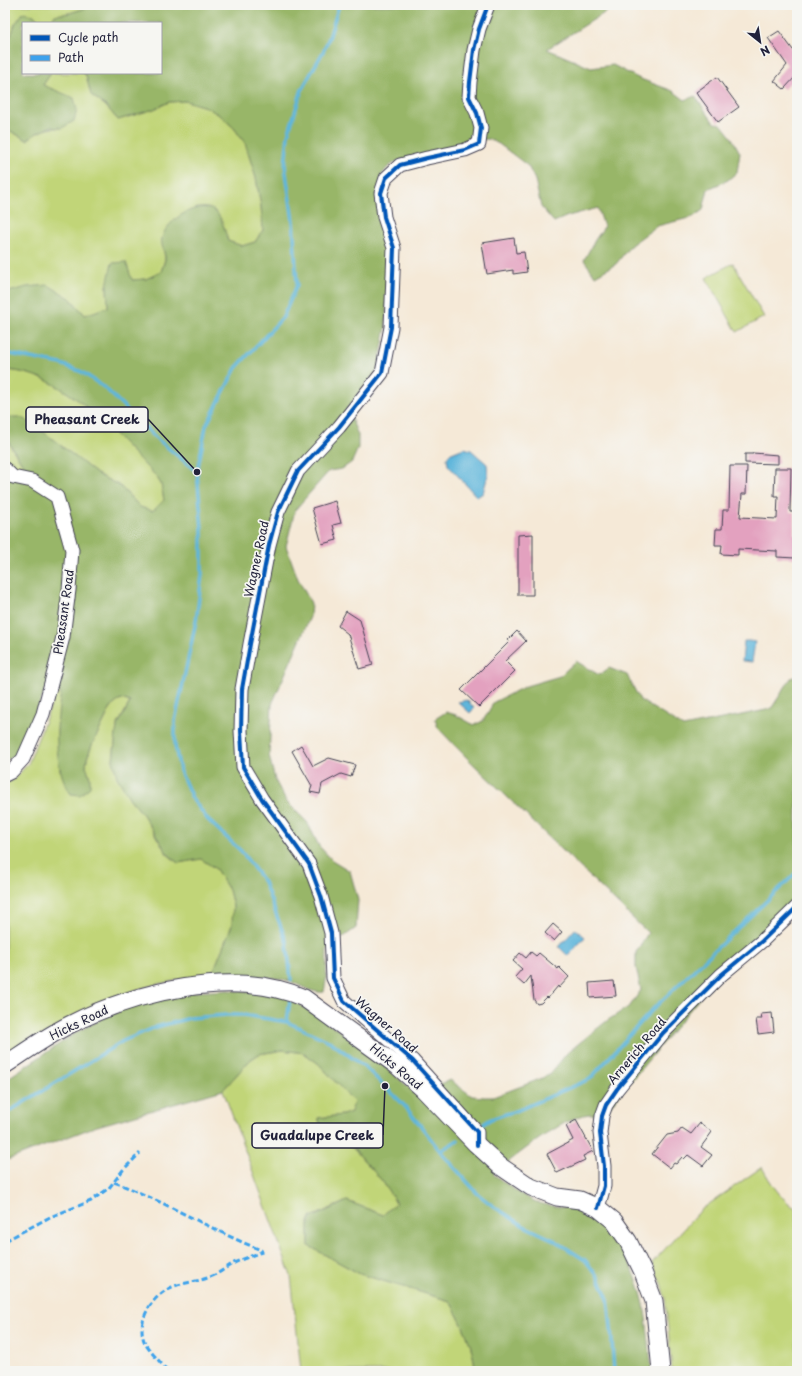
<svg xmlns="http://www.w3.org/2000/svg" width="802" height="1376" viewBox="0 0 802 1376" font-family="'Playpen Sans',sans-serif">
<style>
.green{fill:#c1d578;stroke:#727c5a}
.forest{fill:#98b668;stroke:#5d6c52}
.water{fill:#5eb6db;stroke:#406c8b}
.lines{fill:none;stroke-linecap:round;stroke-linejoin:round}
.stream{stroke:#5eb6db;stroke-width:3.5}
.building{fill:#e3a1bf}
.minor-casing{stroke:#424052;stroke-width:15}
.tertiary-casing{stroke:#424052;stroke-width:19}
.minor{stroke:#fff;stroke-width:13}
.tertiary{stroke:#fff;stroke-width:17}
.quiet{stroke:#3ea2ec;stroke-width:3;stroke-dasharray:6 3;stroke-linecap:butt}
.cycleway-casing{stroke:#f6f6f2;stroke-width:6}
.cycleway{stroke:#0057b8;stroke-width:4}
.labels{text-anchor:middle;stroke-width:3.5;stroke-linejoin:round;paint-order:stroke}
.street-label{font-size:12px;fill:#22223b;stroke:#f6f6f2}
.leader{fill:none;stroke:#22223b;stroke-width:1.5}
.callout-dot{fill:#22223b;stroke:#f6f6f2;stroke-width:1.5}
.callout{fill:#f6f6f2;stroke:#22223b;stroke-width:1.5}
.callout-label{font-size:13px;text-anchor:middle;font-weight:bold;fill:#22223b}
</style>
<rect width="100%" height="100%" fill="#f6f6f2"/>
<filter id="ink" filterUnits="userSpaceOnUse"><feTurbulence type="fractalNoise" baseFrequency=".025" numOctaves="2"/><feDisplacementMap in="SourceGraphic" scale="8" xChannelSelector="R" yChannelSelector="G"/><feConvolveMatrix kernelMatrix="1 2 1 2 8 2 1 2 1" color-interpolation-filters="sRGB"/></filter>
<filter id="wash" filterUnits="userSpaceOnUse"><feTurbulence type="fractalNoise" baseFrequency=".012" numOctaves="4" result="noise"/><feDisplacementMap in="SourceGraphic" scale="16" xChannelSelector="R" yChannelSelector="G"/><feGaussianBlur stdDeviation="0.9" result="paint"/><feColorMatrix in="noise" values="0 0 0 0 0 0 0 0 0 0 0 0 0 0 0 0 0 1.4 0 .05"/><feComposite in="paint" operator="in"/></filter>
<g filter="url(#wash)">
<rect width="100%" height="100%" fill="#f5e9d7"/>
<path class="green" d="M5 5H95L70 13 55 15 50 23H40L34 15 15 24 11 36 5 41Z
M51 73H83L86 75 91 95 106 106 118 120 154 109 169 102 186 101 206 107 221 116 234 128 245 143 256 178 261 206 263 230 255 242 242 246 228 241 221 219 162 238 165 259 161 272 146 279 132 280 107 286 108 308 85 315 70 298 5 293V128L27 140C38 131 47 127 62 128L43 85Z
M733 263 764 317 737 332 706 278Z
M5 370C69 373 113 435 156 476L161 484 164 500 153 512 140 507 120 486 97 474 51 438 5 422Z
M5 432 7 441 23 465 5 478Z
M57 690 61 692 57 732 60 771 90 777 86 766 87 758 92 745 111 707 121 699 130 702 117 726 113 760 130 799 142 813 167 854 178 863 201 859 216 869 229 890 233 906 232 925 211 977 185 979 157 984 132 991 107 1000 5 1057V784L13 780 28 764Z
M283 1050 304 1053 319 1064 354 1102 351 1112 343 1115 318 1118 325 1134 353 1148 383 1182 396 1203 383 1215 347 1201 309 1218V1246L360 1274 450 1301C462 1324 474 1345 475 1371H301L291 1276 223 1090 250 1060 259 1054Z
M762 1167C769 1181 783 1202 797 1209V1371H672L665 1298 661 1283 652 1263 702 1209Z"/>
<path class="forest" d="M95 5H617L547 49 591 68 613 65 638 78 673 91 685 100 695 96 714 123 721 124 732 138 740 153 737 172 728 180 708 189 703 210 693 217 657 226 631 245 616 264 595 276 584 260 595 240 604 227 598 208 568 216 554 222 541 207 535 180 528 166 499 144 489 139 476 140 465 145 397 161 387 168 381 176 378 219 387 247 386 327 378 370 347 409 358 435V448L352 462 342 469 329 471 295 510 286 546 298 579 311 603 310 617 272 704 269 755 275 780 286 801 307 822 319 846 332 860 350 871 358 900 356 928 327 949 326 981 324 992C311 994 298 983 286 980 263 975 234 976 211 977L232 925 233 906 229 890 216 869 201 859 178 863 167 853 142 813 130 799 117 777 113 760 117 726 124 714 130 702 121 699 111 707 92 745 87 758 86 766 90 777V787L80 795 71 794C52 767 56 724 61 692L47 686 26 736 16 755 5 761V478L23 465C13 447 2 440 6 417H20L36 426 97 474 120 486 140 507 153 511 164 500 161 484 156 476C113 435 69 373 5 370V293L27 287 48 285 70 298 85 315 108 307 107 286 112 263 126 262 132 280 146 279 161 272C162 268 164 264 165 260 166 253 160 245 162 238 166 220 200 198 216 212 223 219 225 232 228 241L242 246 255 242 263 230 261 206 256 178 245 143 234 128 221 116 206 107 186 101 169 102 154 109 118 120 106 106 91 95 86 75 83 73H161V23H50L55 15 70 13Z
M23 13 34 15 40 23H23V73H51L43 85 74 98 77 110 74 121 62 128 50 127 37 133 27 140 5 128V41L11 36 15 24Z
M576 661 599 675 609 668 627 675 640 700 683 727 771 709 791 678 797 676V907L703 994 602 1116C598 1115 593 1114 589 1114 563 1117 515 1157 493 1174 506 1184 523 1197 539 1203 555 1208 577 1207 592 1215 617 1228 639 1278 644 1305 648 1326 649 1349 652 1371H475C474 1345 462 1324 450 1301L360 1274 309 1246V1219L347 1201 383 1215 396 1203 383 1182 353 1148 325 1134 318 1118 343 1115 351 1112 354 1102 319 1064 304 1053 283 1050 259 1054 250 1060 223 1090 94 1127 5 1161V1080L74 1034 114 1012 162 994 228 990 287 996 362 1046 416 1094 450 1080 472 1096 484 1097H493L540 1079 550 1074 567 1053 589 1035 608 1020 630 1006 641 990 636 967V952L648 933 467 758 438 728 435 719 446 712 456 715 474 725 483 721 494 702 526 686 560 676Z"/>
<path class="water" d="M464 448 471 450 487 464 488 475 483 493 477 497 448 465 447 458 449 454Z
M744 641H749L755 642 752 662 742 661Z
M467 700 474 708 470 713 458 702Z
M575 929 585 937 568 956 559 947Z"/>
<g class="lines">
<path class="stream" d="M5 353 61 364 82 372 105 388 156 438 197 472
M291 980 287 943 264 882 241 851 208 820 192 798 180 771 175 746V721L196 621 202 575V529L197 472 206 426 236 368 283 317 297 285 293 221 285 166 288 135 302 89 324 50 330 35 339 5
M287 1022 290 999
M5 1114 123 1041 156 1027 190 1018 226 1015H244L287 1022 331 1042 367 1069 402 1103 417 1121 440 1151 478 1194 493 1206 524 1226 554 1240 585 1260 599 1278 608 1299 611 1327 614 1371
M477 1128 491 1119 521 1109 590 1079 654 1008 797 872
M440 1151 458 1140"/>
</g>
<g id="blocks">
<path class="building" d="M779 31 793 50 797 53V75L784 89 774 81 787 65 768 38Z
M717 77 739 107 718 122 696 92Z
M514 238 516 253 524 252 527 272 513 274V270L487 274 482 243Z
M753 453 778 455V464L745 463V454H753Z
M730 466H747L746 494H742L740 517 777 519 778 496H774L775 468H791L790 512H794V534H796L795 558 777 557V551L738 549V555L721 554 722 545H715L716 529H722L723 510H729Z
M335 501 341 523 333 525 337 540 322 544 312 508Z
M533 534V595H518V535Z
M346 611 360 620 373 665 359 669 348 634 338 626Z
M517 631 526 641 505 661 515 671 479 707 461 690 509 642 508 640Z
M301 745 313 766 329 758 355 765 351 777 341 774 322 784 320 794 310 792 312 786 292 751Z
M553 924 562 932 554 941 545 933Z
M531 952 536 956 539 953 558 969 559 967 569 977 559 988 558 986 548 998 547 997 541 1003 537 1004 534 1000 531 976 524 985 515 977 522 969 513 961 520 953 526 958Z
M614 981 616 996 590 998 589 983Z
M772 1013 774 1032 758 1034 756 1019H762L761 1014Z
M576 1120 593 1151 583 1156 585 1160 557 1173 547 1154 573 1140 566 1126Z
M700 1123 712 1132 701 1147 712 1155 703 1166 688 1155 684 1159 682 1157 676 1164 674 1163 670 1168 652 1154 667 1135 678 1133 682 1128 691 1134Z"/>
</g>
</g>
<g filter="url(#ink)">
<use href="#blocks" fill-opacity="0" stroke="#424052" stroke-width="1"/>
<g class="lines">
<defs>
<path id="minor" d="M5 469 13 477 32 481 57 497 72 550 69 590 63 637 43 714 23 759 11 772 5 775
M477 1145V1132L413 1061 344 1001 333 978 331 933 321 896 309 864 262 799 243 767 241 731 242 689 250 644 269 545 278 512 298 471 339 427 382 373 391 327 394 248 384 217 381 193 386 178 400 165 427 158 465 150 479 144 481 128 477 113 469 97 470 82 474 50 479 29 488 5
M598 1208 604 1186V1166L600 1133 602 1116 606 1105 617 1089 663 1033 721 975 762 941 797 907"/>
<path id="tertiary" d="M5 1065C26 1051 47 1036 69 1025 134 992 234 967 304 998L396 1065 423 1089 476 1144 500 1166 531 1187 557 1197 580 1200 598 1208 614 1221 628 1241 643 1272 654 1301 661 1371"/>
</defs>
<use href="#minor" class="minor-casing"/>
<use href="#tertiary" class="tertiary-casing"/>
<use href="#minor" class="minor"/>
<use href="#tertiary" class="tertiary"/>
<path class="quiet" d="M114 1182C164 1201 211 1230 261 1250L262 1252C253 1255 243 1259 234 1263 226 1267 219 1274 210 1277 198 1282 184 1282 172 1287 151 1296 134 1324 146 1345 151 1353 161 1362 167 1371
M5 1241 50 1217 91 1201 109 1188 123 1170 140 1153"/>
<defs>
<path id="cycleway" d="M477 1145V1132L413 1061 344 1001 333 978 331 933 321 896 309 864 262 799 243 767 241 731 242 689 250 644 269 545 278 512 298 471 339 427 382 373 391 327 394 248 384 217 381 193 386 178 400 165 427 158 465 150 479 144 481 128 477 113 469 97 470 82 474 50 479 29 488 5
M598 1208 604 1186V1166L600 1133 602 1116 606 1105 617 1089 663 1033 721 975 762 941 797 907"/>
</defs>
<use href="#cycleway" class="cycleway-casing"/>
<use href="#cycleway" class="cycleway"/>
</g>
</g>
<g class="labels">
<g class="street-label">
<text transform="translate(257 559) rotate(-78)" y="4">Wagner Road</text>
<text transform="translate(64 612) rotate(-82)" y="4">Pheasant Road</text>
<text transform="translate(79 1023) rotate(-26)" y="4">Hicks Road</text>
<text transform="translate(386 1025) rotate(41)" y="4">Wagner Road</text>
<text transform="translate(637 1051) rotate(-50)" y="4">Arnerich Road</text>
<text transform="translate(396 1067) rotate(40)" y="4">Hicks Road</text>
</g>
</g>
<path class="leader" d="M197 472L148 419M385 1086L383 1135"/>
<g class="callout-dot">
<circle cx="197" cy="472" r="4"/>
<circle cx="385" cy="1086" r="4"/>
</g>
<g class="callout">
<rect x="26" y="407" width="122" height="25" rx="4"/>
<rect x="252" y="1123" width="131" height="25" rx="4"/>
</g>
<g class="callout-label">
<text x="87" y="424">Pheasant Creek</text>
<text x="317" y="1140">Guadalupe Creek</text>
</g>
<rect width="802" height="1376" fill="none" stroke="#f6f6f2" stroke-width="20"/>
<rect x="22" y="22" width="140" height="52" fill="#f6f6f2" stroke="#a1a1a9"/>
<rect x="30" y="35" width="20" height="6" fill="#0057b8" stroke="#a1a1a9"/>
<text x="58" y="42" font-size="12" fill="#22223b">Cycle path</text>
<rect x="30" y="55" width="20" height="6" fill="#3ea2ec" stroke="#a1a1a9"/>
<text x="58" y="62" font-size="12" fill="#22223b">Path</text>
<g transform="translate(760 42) rotate(150)" stroke="#f6f6f2" stroke-width="3" paint-order="stroke">
<path d="M0-3L7 15L0 10L-7 15Z" fill="#22223b"/>
<text y="-6" font-size="11" font-weight="bold" text-anchor="middle" fill="#22223b">N</text>
</g>
</svg>
